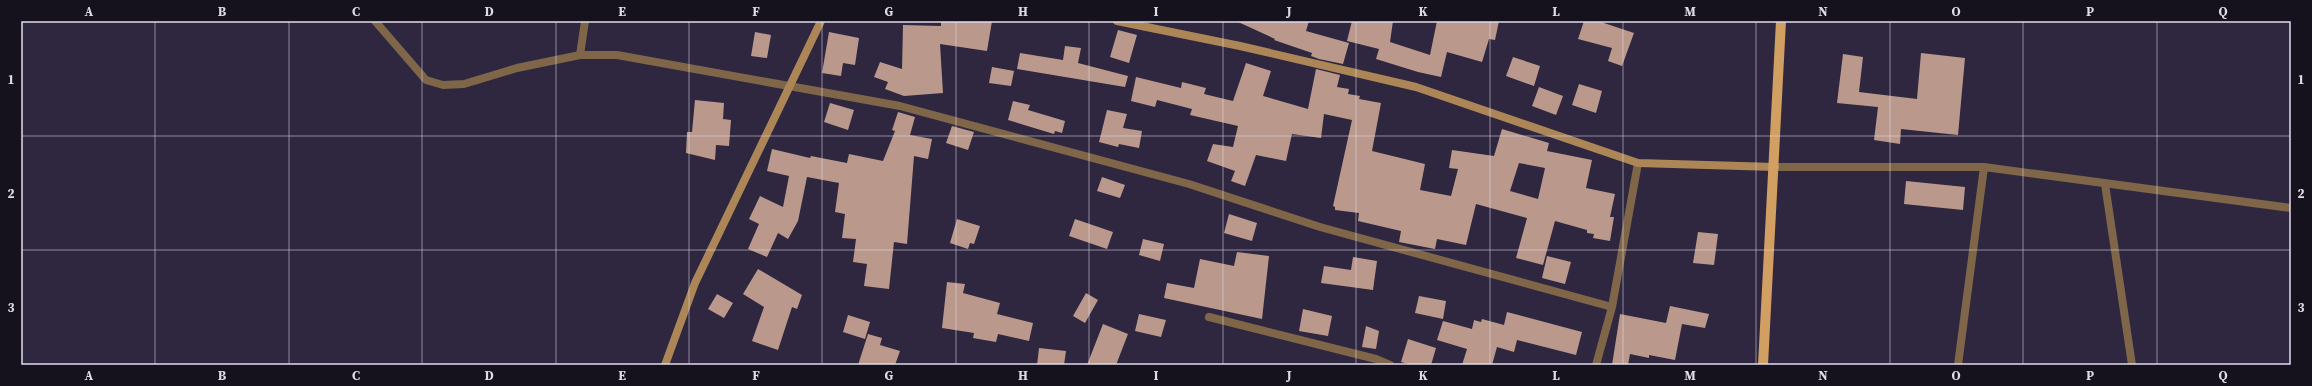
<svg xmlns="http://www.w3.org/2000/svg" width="2312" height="386" viewBox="0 0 2312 386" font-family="'Source Serif 4',serif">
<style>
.building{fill:#ba998c;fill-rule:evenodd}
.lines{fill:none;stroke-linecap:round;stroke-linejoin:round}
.street{stroke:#7f6649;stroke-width:8}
.secondary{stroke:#ad8657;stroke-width:8}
.primary{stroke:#d19f61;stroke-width:10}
.grid{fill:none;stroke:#dfdbeb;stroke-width:1;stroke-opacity:0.55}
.neatline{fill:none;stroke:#dfdbeb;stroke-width:1.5}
.grid-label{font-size:13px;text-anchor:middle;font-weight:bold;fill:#dfdbeb}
</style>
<rect width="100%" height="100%" fill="#2f273f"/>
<path class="building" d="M941 21H992L987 51 940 44 943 93 904 96 885 89 888 82 874 77 880 62 902 69 903 25 941 26Z
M1236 21H1309L1306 31 1349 43 1343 64 1319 59 1311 56 1312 53 1274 40 1275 39Z
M1352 21H1393L1390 42 1430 55 1437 21H1499L1495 40 1489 39 1482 62 1447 52 1441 77 1418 72 1376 59 1379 49 1347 41Z
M1584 21H1598L1634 33 1622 66 1608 61 1612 48 1578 39Z
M1118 30 1137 35 1129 63 1110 57Z
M755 32 771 35 767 58 751 56Z
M829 32 859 38 855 65 843 63 841 76 822 73Z
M1065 46 1081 48 1078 63 1128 76 1125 87 1017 69 1020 53 1063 60Z
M1921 53 1965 58 1958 135 1901 129 1900 144 1874 140 1878 107 1837 103 1843 54 1863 57 1859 92 1917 99Z
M1513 57 1540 66 1534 86 1506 76Z
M1246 63 1271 71 1263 96 1308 109 1316 69 1340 75 1337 87 1349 89 1348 94 1360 96 1359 99 1381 103 1372 151 1425 164 1420 190 1451 196 1458 169 1449 168 1452 150 1494 156 1502 129 1549 143 1547 151 1592 160 1586 188 1615 194 1610 217H1614L1610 241 1593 238 1594 234 1587 233V230L1555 221 1543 265 1516 258 1527 218 1476 204 1466 245 1437 239 1435 249 1399 242 1401 231 1358 221 1359 213 1335 210V207L1333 206 1352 120 1324 114 1321 138 1292 134 1286 161 1256 155 1245 186 1231 181 1235 171 1207 161 1213 144 1233 147 1238 126 1190 115 1192 109 1157 100 1155 107 1131 101 1136 77 1181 88 1182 82 1206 88 1204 94 1233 101ZM1519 163 1545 168 1538 199 1510 191Z
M992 67 1014 71 1011 86 989 83Z
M1579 84 1602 91 1596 113 1572 105Z
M1539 87 1563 96 1556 115 1532 106Z
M695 100 724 103 723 119 731 120 729 146 716 145 715 160 686 153 687 132H692Z
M1013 101 1030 105 1028 110 1065 121 1062 133 1055 131 1054 134 1008 120Z
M830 103 854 110 848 130 824 122Z
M1107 110 1127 114 1123 128 1142 131 1139 148 1119 144 1118 147 1099 142Z
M898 112 915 117 910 135 932 139 928 159 914 156 907 244 894 242 889 289 864 286 867 264 853 262 856 239 842 238 845 214 835 212 839 183 807 177 798 221 788 239 778 233 767 257 748 249 759 224 749 219 760 196 783 207 789 176 767 171 772 149 810 158 811 156 847 163 849 154 883 161 895 131 892 130Z
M952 126 974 132 968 150 946 143Z
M1102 177 1125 185 1120 198 1097 191Z
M1906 181 1965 187 1963 210 1904 204Z
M1229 214 1257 223 1252 241 1224 233Z
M957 219 980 226 974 244 970 243 968 249 950 243Z
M1075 219 1113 232 1107 249 1069 236Z
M1698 232 1718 234 1714 265 1693 263Z
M1143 239 1164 244 1160 261 1139 255Z
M1237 252 1269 256 1262 319 1164 298 1167 283 1194 288 1200 259 1234 266Z
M1547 256 1571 262 1565 284 1542 278Z
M1353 257 1377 261 1373 290 1321 283 1324 266 1351 270Z
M758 269 802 295 797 309 792 307 778 350 752 341 764 307 743 294Z
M947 282 965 284 963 293 1000 303 997 314 1033 323 1029 341 998 334 996 342 973 338 974 333 942 328Z
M1086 293 1098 300 1085 323 1073 316Z
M717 294 733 303 724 318 708 309Z
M1419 296 1446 301 1443 319 1415 313Z
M1670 306 1709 314 1705 328 1682 324 1675 360 1649 355V358L1630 354 1628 365H1612L1620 314 1666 323Z
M1303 309 1332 316 1328 336 1299 331Z
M1507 312 1582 332 1576 355 1517 340 1514 352 1497 347 1492 365H1462L1467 349 1437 340 1443 321 1472 329 1474 320 1481 322 1482 319 1504 325Z
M1139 314 1166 320 1161 337 1135 331Z
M848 315 870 322 865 339 843 332Z
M1103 324 1128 334 1116 365H1087Z
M1366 326 1379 331 1376 349 1362 347Z
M868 334 882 338 880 345 900 351 895 365H858Z
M1408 339 1436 348 1431 365H1412L1401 362Z
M1039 348 1066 351 1064 365H1037Z"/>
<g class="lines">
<path class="street" d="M375 21 426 80 443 85 464 84 517 68 580 55H617L900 106 1189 184 1320 227 1612 307
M580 55 585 21
M1775 167H1984L2291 208
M2105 184 2132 365
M1209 317 1376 359 1390 365
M1596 365 1612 307 1638 163
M1958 365 1984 167"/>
<path class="secondary" d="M1117 21 1240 46 1416 87 1638 163 1775 167
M665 365 695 283 821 21"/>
<path class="primary" d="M1763 365 1781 21"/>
</g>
<path class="grid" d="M155 21V365M289 21V365M422 21V365M556 21V365M689 21V365M822 21V365M956 21V365M1089 21V365M1223 21V365M1356 21V365M1490 21V365M1623 21V365M1756 21V365M1890 21V365M2023 21V365M2157 21V365M21 136H2291M21 250H2291"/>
<rect width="2312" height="386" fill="none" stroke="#16121d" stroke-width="44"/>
<rect x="22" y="22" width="2268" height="342" class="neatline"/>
<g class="grid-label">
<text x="89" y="16">A</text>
<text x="222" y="16">B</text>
<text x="356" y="16">C</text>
<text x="489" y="16">D</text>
<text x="622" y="16">E</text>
<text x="756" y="16">F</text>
<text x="889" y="16">G</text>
<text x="1023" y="16">H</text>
<text x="1156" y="16">I</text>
<text x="1289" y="16">J</text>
<text x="1423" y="16">K</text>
<text x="1556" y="16">L</text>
<text x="1690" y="16">M</text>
<text x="1823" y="16">N</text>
<text x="1956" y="16">O</text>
<text x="2090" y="16">P</text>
<text x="2223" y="16">Q</text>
<text x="11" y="84">1</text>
<text x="2301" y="84">1</text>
<text x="11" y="198">2</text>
<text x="2301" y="198">2</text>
<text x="11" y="312">3</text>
<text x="2301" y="312">3</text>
<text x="89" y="380">A</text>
<text x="222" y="380">B</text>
<text x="356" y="380">C</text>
<text x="489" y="380">D</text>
<text x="622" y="380">E</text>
<text x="756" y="380">F</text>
<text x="889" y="380">G</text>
<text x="1023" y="380">H</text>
<text x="1156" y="380">I</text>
<text x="1289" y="380">J</text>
<text x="1423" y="380">K</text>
<text x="1556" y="380">L</text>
<text x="1690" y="380">M</text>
<text x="1823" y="380">N</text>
<text x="1956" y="380">O</text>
<text x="2090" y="380">P</text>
<text x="2223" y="380">Q</text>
</g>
</svg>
